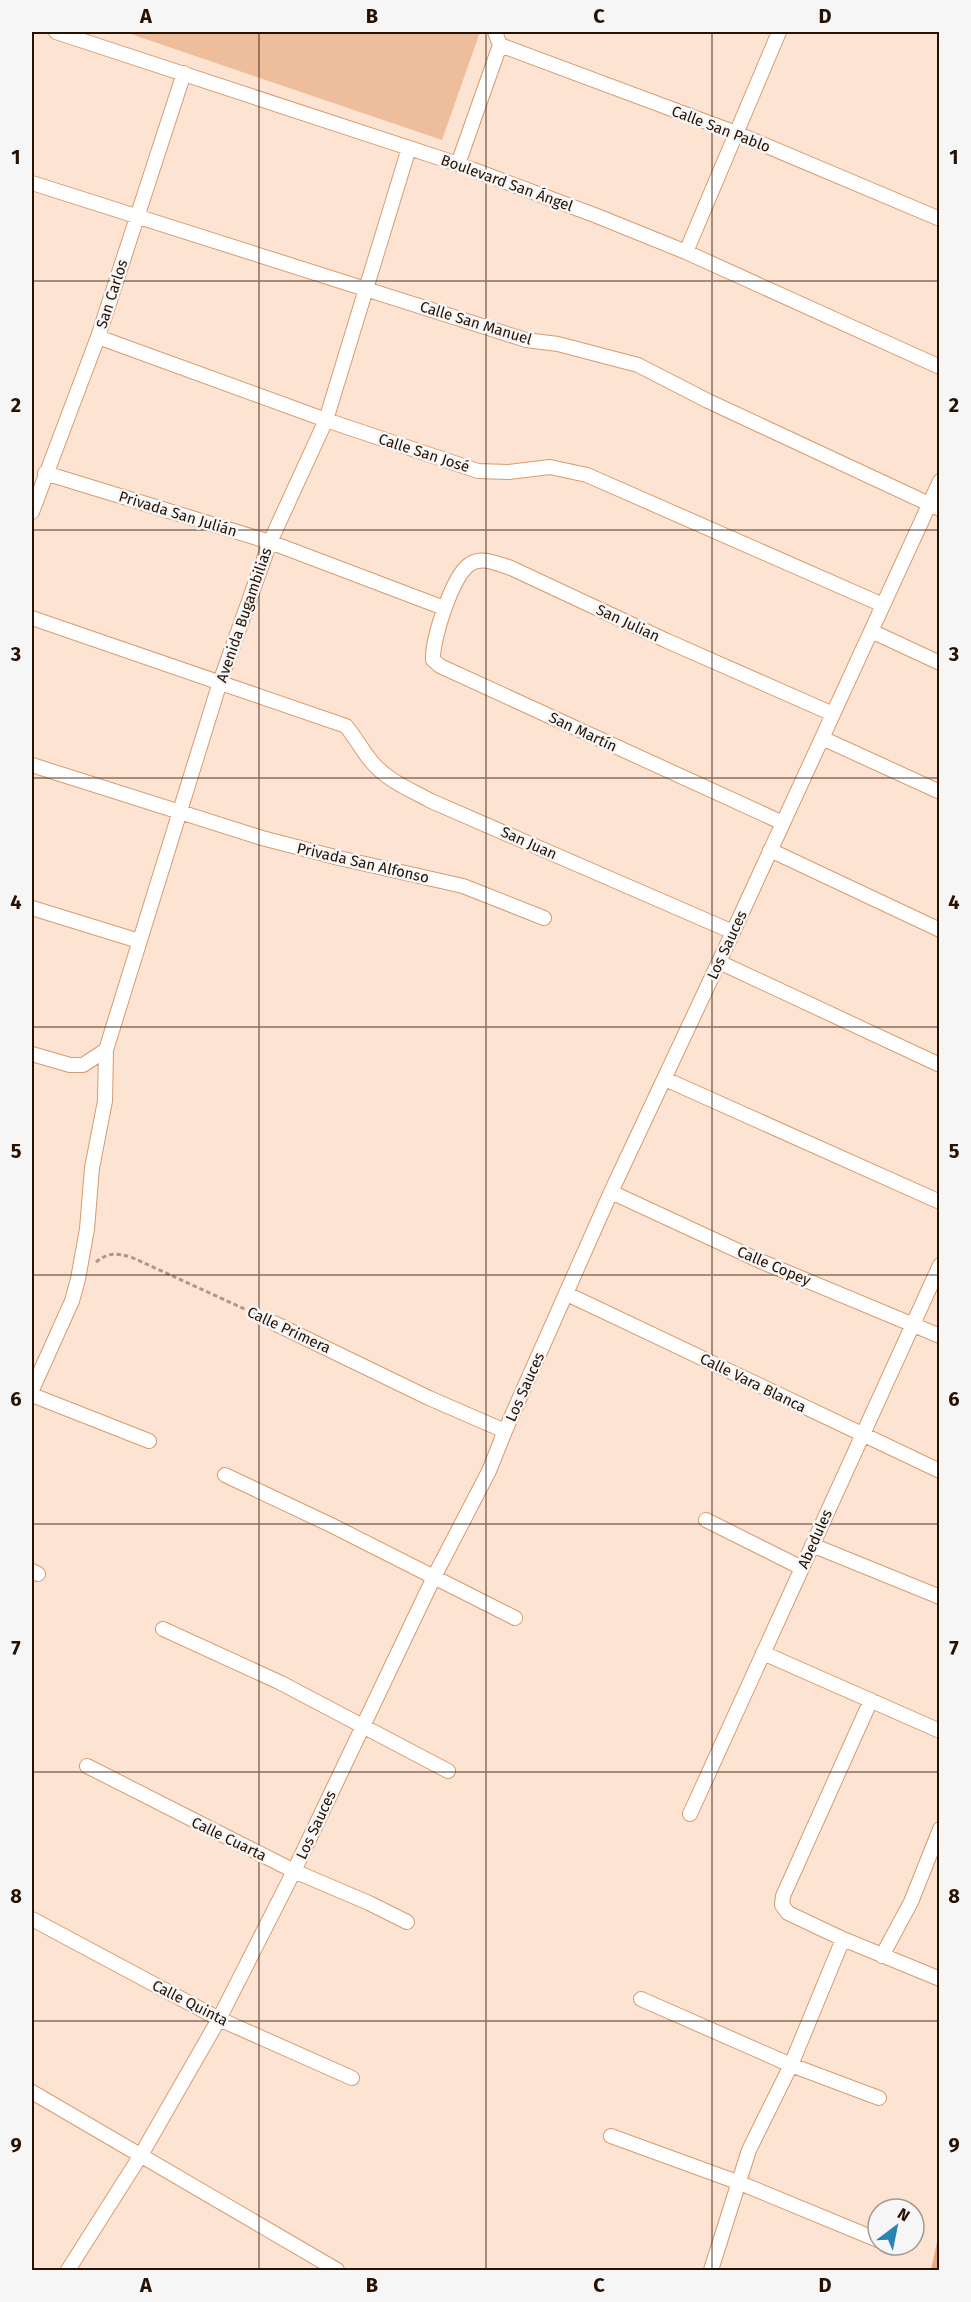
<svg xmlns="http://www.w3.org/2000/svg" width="971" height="2302" viewBox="0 0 971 2302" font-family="'Fira Sans',sans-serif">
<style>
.green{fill:#edbd9c}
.forest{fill:#eaaa7c}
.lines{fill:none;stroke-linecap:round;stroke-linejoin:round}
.minor-casing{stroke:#d89b6f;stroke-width:16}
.path{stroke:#b09786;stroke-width:3;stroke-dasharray:4.5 3;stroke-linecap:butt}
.minor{stroke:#fff;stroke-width:14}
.grid{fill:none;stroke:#271101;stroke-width:1.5;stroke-opacity:0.55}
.labels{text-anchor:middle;stroke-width:5;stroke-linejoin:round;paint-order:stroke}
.street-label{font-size:15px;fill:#271101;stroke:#f6f6f6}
.neatline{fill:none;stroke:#271101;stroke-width:2}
.grid-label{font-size:20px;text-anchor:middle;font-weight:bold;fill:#271101}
</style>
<rect width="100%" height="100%" fill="#fde3d1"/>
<path class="green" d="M125 32H480L442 140Z"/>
<path class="forest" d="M939 2233V2270H931Z"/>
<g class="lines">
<defs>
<path id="minor" d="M56 32 458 164 597 216 686 252 940 367
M500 45 736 133 940 219
M458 164 500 45 495 32
M32 183 526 340 558 344 638 365 708 401 940 509
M686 252 779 32
M98 337 326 420 478 471 508 472 550 467 587 475 883 605
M45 473 270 542 444 608
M32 512 98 337 184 73
M32 618 346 726C355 737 362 750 371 761 386 780 411 790 431 801L733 932
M871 631 940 663
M822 738 940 792
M32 765 262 838 339 858 463 886 544 918
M783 823 440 666 433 660C432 640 452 576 470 564 483 556 498 564 511 568L665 640 833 714
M770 850 940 930
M32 908 139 941
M719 962 940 1065
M32 1054 70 1065H83L106 1050 220 682 270 542 326 420 409 148
M665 1079 940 1202
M611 1192 760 1261 940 1336
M567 1294 940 1471
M274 1323 429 1398 505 1431
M32 1390 72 1301 78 1279 87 1229 92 1168 105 1101 106 1050
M32 1395 149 1441
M225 1475 331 1525 515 1618
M706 1520 802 1568
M812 1545 940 1597
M32 1571 38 1574
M163 1629 281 1683 448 1771
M763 1653 940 1731
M871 1700 783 1896 782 1905 788 1913 843 1939 940 1979
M87 1766 294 1871 369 1903 407 1922
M690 1814 940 1265
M32 1919 219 2019 352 2078
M882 1956 911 1902 940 1829
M641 1999 791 2065 879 2098
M32 2092 337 2270
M611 2136 740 2183 878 2240
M890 2245 892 2246
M68 2270 141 2155 219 2019 294 1871 434 1577 489 1471 505 1431 611 1192 733 932 940 481
M711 2270 749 2150 791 2065 843 1939"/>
</defs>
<use href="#minor" class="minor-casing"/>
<path class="path" d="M96 1262C109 1252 116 1253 131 1257L262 1317"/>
<use href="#minor" class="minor"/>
</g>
<path class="grid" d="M259 32V2270M486 32V2270M712 32V2270M32 281H940M32 530H940M32 778H940M32 1027H940M32 1275H940M32 1524H940M32 1772H940M32 2021H940"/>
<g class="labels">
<g class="street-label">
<text transform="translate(721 129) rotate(21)" y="5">Calle San Pablo</text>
<text transform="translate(507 183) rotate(20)" y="5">Boulevard San Ángel</text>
<text transform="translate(112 294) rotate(-72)" y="5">San Carlos</text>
<text transform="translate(476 323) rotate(17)" y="5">Calle San Manuel</text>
<text transform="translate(424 453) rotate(18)" y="5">Calle San José</text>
<text transform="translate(178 514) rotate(17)" y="5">Privada San Julián</text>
<text transform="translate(244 615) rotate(-71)" y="5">Avenida Bugambilias</text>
<text transform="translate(628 623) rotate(25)" y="5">San Julian</text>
<text transform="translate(583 732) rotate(25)" y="5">San Martín</text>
<text transform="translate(529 843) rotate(24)" y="5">San Juan</text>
<text transform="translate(363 863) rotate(13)" y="5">Privada San Alfonso</text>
<text transform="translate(727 945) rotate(-65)" y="5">Los Sauces</text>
<text transform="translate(774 1266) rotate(23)" y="5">Calle Copey</text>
<text transform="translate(289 1330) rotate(25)" y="5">Calle Primera</text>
<text transform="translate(753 1383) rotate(26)" y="5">Calle Vara Blanca</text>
<text transform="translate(525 1387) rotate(-66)" y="5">Los Sauces</text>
<text transform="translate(815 1539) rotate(-66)" y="5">Abedules</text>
<text transform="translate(316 1825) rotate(-65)" y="5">Los Sauces</text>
<text transform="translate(229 1839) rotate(26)" y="5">Calle Cuarta</text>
<text transform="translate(190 2003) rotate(27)" y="5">Calle Quinta</text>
</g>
</g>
<rect width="971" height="2302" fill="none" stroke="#f6f6f6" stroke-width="66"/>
<g transform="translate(896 2227) rotate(32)"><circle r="28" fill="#f6f6f6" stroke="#a39a94" stroke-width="1.5"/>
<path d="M0-4.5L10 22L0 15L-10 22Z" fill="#2b83b1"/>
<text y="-9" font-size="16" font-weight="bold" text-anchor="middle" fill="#271101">N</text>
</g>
<rect x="33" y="33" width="905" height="2236" class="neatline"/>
<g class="grid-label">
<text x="146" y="23">A</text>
<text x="372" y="23">B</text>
<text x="599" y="23">C</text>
<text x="825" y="23">D</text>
<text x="16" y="164">1</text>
<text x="954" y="164">1</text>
<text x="16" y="412">2</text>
<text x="954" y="412">2</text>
<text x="16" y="661">3</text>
<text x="954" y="661">3</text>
<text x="16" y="909">4</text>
<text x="954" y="909">4</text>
<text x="16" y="1158">5</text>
<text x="954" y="1158">5</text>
<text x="16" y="1406">6</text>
<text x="954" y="1406">6</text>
<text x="16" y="1655">7</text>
<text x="954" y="1655">7</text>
<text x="16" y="1903">8</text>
<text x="954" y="1903">8</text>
<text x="16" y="2152">9</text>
<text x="954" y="2152">9</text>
<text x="146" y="2292">A</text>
<text x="372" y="2292">B</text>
<text x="599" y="2292">C</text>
<text x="825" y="2292">D</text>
</g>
</svg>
